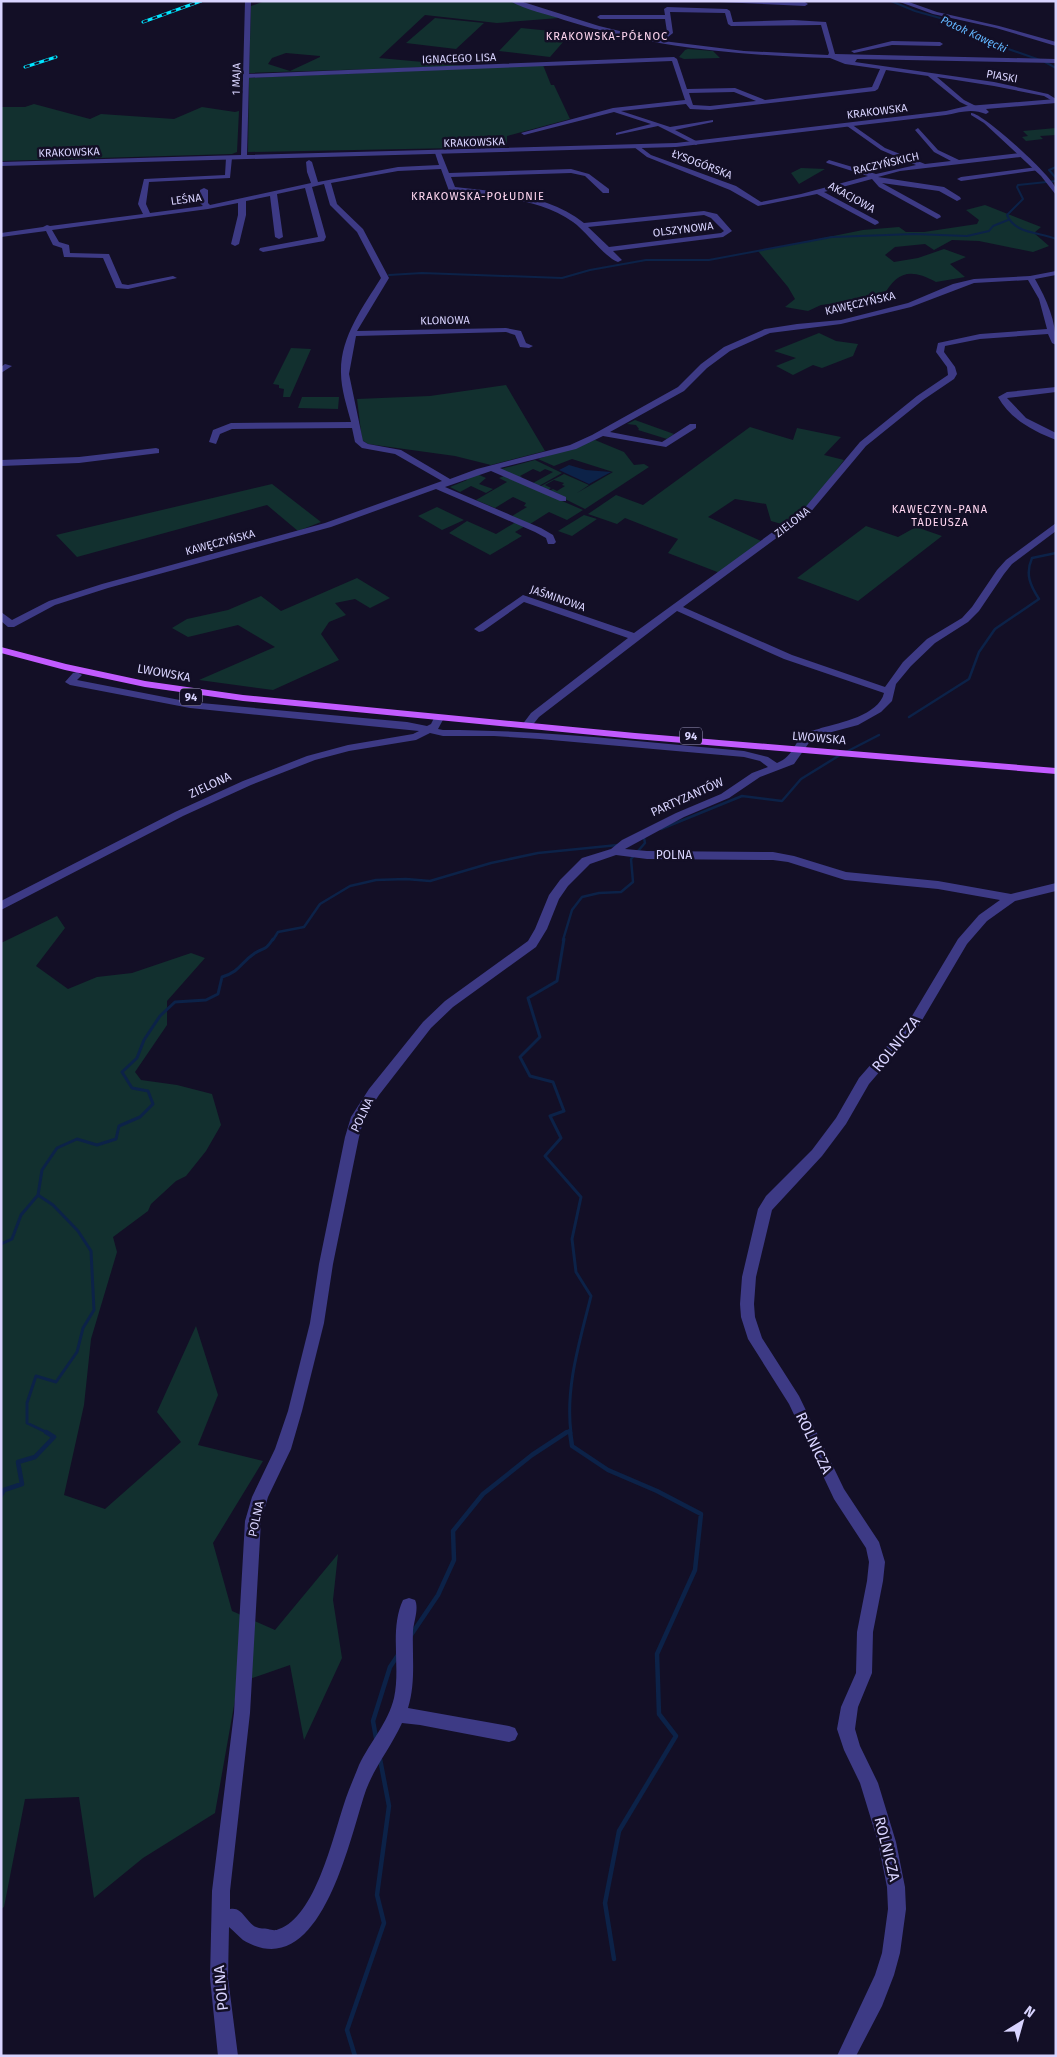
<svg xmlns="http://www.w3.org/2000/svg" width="1057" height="2057" viewBox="0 0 1057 2057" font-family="'Fira Sans',sans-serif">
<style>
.green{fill:#12302f;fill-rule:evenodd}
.water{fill:#0c2248}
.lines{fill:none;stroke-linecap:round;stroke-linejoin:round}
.stream-far3{stroke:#0c2248;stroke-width:2}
.stream-far2{stroke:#0c2248;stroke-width:2.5}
.stream-far1{stroke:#0c2248;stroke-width:3}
.stream{stroke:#0c2248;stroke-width:4.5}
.minor{fill:#3d3a85;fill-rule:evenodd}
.tertiary{fill:#3d3a85;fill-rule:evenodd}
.primary{fill:#c25bff;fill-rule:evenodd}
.rail-casing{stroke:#00e5ff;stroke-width:3}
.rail{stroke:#130f26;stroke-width:2;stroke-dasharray:5;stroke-linecap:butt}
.labels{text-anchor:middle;stroke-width:5;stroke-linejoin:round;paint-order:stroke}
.far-water-label{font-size:11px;font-style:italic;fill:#62b6ff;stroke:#130f26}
.far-neighbourhood-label{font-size:11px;letter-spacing:1px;fill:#ffd6f0;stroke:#130f26}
.far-street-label{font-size:11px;fill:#d9d4ff;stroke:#130f26}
.shield{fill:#130f26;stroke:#9e99be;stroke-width:1}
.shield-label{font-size:11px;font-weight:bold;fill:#d9d4ff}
.street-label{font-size:12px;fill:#d9d4ff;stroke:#130f26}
.near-street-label{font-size:15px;fill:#d9d4ff;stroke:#130f26}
</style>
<rect width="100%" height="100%" fill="#130f26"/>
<path class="green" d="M265 1H509L559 18 497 23 425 15 379 58 467 66 249 73 251 6ZM286 53 320 56V57L290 71 268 64 272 58Z
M435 18 484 23 456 49 406 43Z
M521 28 571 33 550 57 499 51Z
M688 49 713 51 720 58 684 59 679 57 685 50Z
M543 65 551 85H554L570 119 507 136V147L248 152 249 78Z
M34 104 90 119 101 114 174 119 202 107 235 112 239 111 237 152 232 154 1 161V107H25Z
M1056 128V135L1040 136 1043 139 1026 141 1022 137 1028 136 1023 131Z
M801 168 825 169 799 184 791 173Z
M985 205 1041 227 1034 233 1049 246 1033 252 979 241 952 240 934 250 925 244 895 247 885 255 894 262 918 258 944 249 966 257 950 264 965 277 936 282C910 268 897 271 882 298L821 305 808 311 785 307 795 299 788 287 758 251 863 230 899 227 906 232H924L977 224 979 220 966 210Z
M819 333 836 341 858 344 853 356 822 368 813 365 793 375 776 366 796 358 774 351Z
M291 348 311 349 290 397H283L284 389 279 388V385L273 384Z
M506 385 545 451 491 465 455 456 368 444 362 440 357 399 430 396Z
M302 397H339L338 409 298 408Z
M635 420 674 434 667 439 638 430 639 429 636 425 627 424Z
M750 427 793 440 797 428 841 437 824 455 844 460 809 507 785 525 771 521 766 504 735 499 708 517 761 541 720 573 668 553 678 539 625 518 617 524 588 514 616 495 643 505Z
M595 440 624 452 634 465 644 464 649 467 585 509 549 491 553 489 557 491 565 486 562 485 564 483 554 480 545 485 551 488 548 490 539 487 564 474 589 485 577 493 613 472 572 459 554 466 538 459Z
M535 460 562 473 539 486 533 483 553 472 545 469 540 472 533 469 520 476 522 477 521 478 501 469Z
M477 474 486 478 479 484 493 489 486 493 471 486 460 492 450 487 467 480 465 477Z
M504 476 583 510 567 520 549 512 530 524 512 516 527 507 524 506 526 503 513 497 495 508 476 500 507 482 499 478Z
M272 484 321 522 298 531 267 505 77 557 56 535Z
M437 507 464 520 442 530 418 516Z
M584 515 597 519 572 536 558 531Z
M467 521 496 534 516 522 525 526 515 532 522 536 490 555 449 533Z
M866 526 898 537 916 527 942 536 858 601 797 578Z
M357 578 390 598 370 608 355 599 335 603 346 615 329 622 321 634 339 660 273 690 199 680 275 647 238 625 188 637 172 628 187 619 228 610 261 596 281 611Z
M57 916 65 928 36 966 68 989 97 977 132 973 191 953 205 958 167 1001V1025L135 1072 141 1080 177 1085 212 1094 221 1125 206 1151 186 1176 176 1181 151 1204 148 1211 113 1237 117 1252 91 1339 84 1405 64 1495 105 1509 181 1442 157 1412 196 1326 218 1395 198 1445 263 1461 213 1543 232 1611 275 1630 338 1554 333 1600 342 1658 304 1740 290 1665 238 1683 215 1813 143 1858 94 1898 79 1797 25 1799 4 1907 1 1909V943Z"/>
<path class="water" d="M569 465 586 470 611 472 589 484 559 470Z"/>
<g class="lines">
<path class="stream-far3" d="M891 1 915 11 940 18 991 43 1040 60
M1045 62 1056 68
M1056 167 1049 170 1056 178
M1056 181 1018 185 1017 187 1023 199 1007 215C1015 234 1039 232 1056 239
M389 275 422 273 562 278 590 270 646 260H709L832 237 914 234 967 236 989 231 993 226 1008 220"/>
<path class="stream-far2" d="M909 717 969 679 979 652 995 629 1039 599C1030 585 1025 574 1032 558L1056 553
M846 752 879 735
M661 829 742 796 782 801 801 779 840 755
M273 940 278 932 304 927 320 904 350 886 376 880 406 879 430 881 491 863 538 853 618 845
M563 940 572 910 582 897 599 893 621 892 633 882 631 859 645 843 644 838"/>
<path class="stream-far1" d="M564 939 557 981 528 998 540 1037 520 1057 530 1076 553 1082 564 1111 550 1116 561 1138 545 1156 581 1197 572 1239 576 1272 591 1296C580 1341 565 1387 571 1433
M1 1244 12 1239 21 1215 38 1195
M48 1433 27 1423V1403L36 1376 56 1382 77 1352 83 1328 94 1310 91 1251 78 1231 53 1205 38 1195 42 1170 57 1148 77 1139 97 1145 116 1139 119 1126 140 1117 153 1104 148 1091 132 1088 122 1072 137 1058 144 1040 160 1016 175 1002 206 1000 218 994 222 977C241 971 240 963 255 953 266 946 264 952 273 939
M566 1433 570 1430"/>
<path class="stream" d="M570 1432 572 1446 608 1470 657 1491 701 1514 695 1570 657 1654 659 1714 676 1736 619 1831 605 1903 614 1959
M1 1495 4 1490 22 1484 18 1462 35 1457 54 1437 46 1432
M411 1635 438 1595 454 1560 453 1531 483 1494 532 1455 567 1432
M376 1738 373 1721 390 1667 398 1655
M355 2056 347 2030 384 1923 377 1895 389 1806 380 1759"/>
<path class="minor" d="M510 1H520L599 26 657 40 667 32 665 19H600L597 17 600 15H665L664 9 667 7 727 9 730 11 733 22 793 20 826 22 835 54 1056 59V63L857 59 855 62 994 82 1048 94 1056 99V103L1044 96 994 86 937 77 964 100 978 107 979 108 976 110 960 102 928 76 886 70 878 89 875 91 710 110 690 109 686 104 621 111 670 127 713 120V122L675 130 698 142 699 143 696 145 658 126 616 135V133L651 124 614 112 524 135 521 133 613 108 685 100 672 61 246 78 243 76 246 74 674 57 677 59 687 89 735 88 765 100 872 87 880 69 845 64 830 58C737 55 653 48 564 20 547 14 526 10 510 1ZM670 12 725 13 728 24 731 26 821 25 829 53 828 55 744 51 663 41 673 33ZM734 92 756 101 710 106 693 105 689 93Z
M698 1 805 2 808 4 805 6Z
M897 1H906L937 12 999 26 1056 42V46L996 28 933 14Z
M892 41 940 42 943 44 940 46 892 45 854 53 851 51Z
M847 124H851L885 148 925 164 951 161 934 152 915 130 918 128 938 150 959 160 1021 153 1024 155 1021 157 900 171 878 177 944 187 960 197 961 199 957 201 939 191 882 183 940 215 941 217 937 219 879 187 872 179 824 192 878 221 879 223 875 225 817 194 758 206 730 190 647 157 634 147 639 146 651 155 736 186 761 202 801 194 868 176 827 163 826 162 829 160 876 174 916 165 881 150 847 126Z
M438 151 441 153 449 173 571 169 589 174 609 189V193H603L585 176 571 173 451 177 455 187C499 192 547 194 584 223L704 211 717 214 732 231 723 237 613 251 622 260 618 262C604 257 586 231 573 222 535 195 492 199 449 191L441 169 398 171 331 183 337 204 363 229 389 278 357 331 506 328 521 331 526 343 533 346 529 348 520 347 515 335 506 332 356 336 349 374 363 441 368 444 401 450 450 479 477 469 570 445 592 435 678 387 701 364 724 347 765 329 797 324 841 320 908 303 953 284 974 279 1030 276 1056 271V275L1035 279C1047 300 1056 321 1056 345L1052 343 1048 334 980 339 945 346 944 352 955 367 957 374 954 379 923 400 866 446 809 514 683 607 792 655 885 687 903 662 927 639 962 618 972 607 997 570 1006 560 1056 523V531L1012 564 1004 574 979 611 968 622 935 643 911 666 896 684 892 701 881 712 858 725 813 737 794 764 760 777 729 798 684 817 625 849 647 851 773 852 794 856 846 872 938 881 1011 894 1056 883V891L1015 901 987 921 967 944 918 1027 869 1084 846 1124 822 1156 772 1210 756 1277 754 1304 755 1317 762 1338 799 1396 844 1489 879 1542 885 1562 883 1581 873 1632 872 1673 858 1707 855 1729 860 1746 878 1783 896 1842 905 1887 906 1909 900 1953 894 1975 882 2006 856 2056H837L875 1975 882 1953 888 1909 887 1887 878 1842 860 1783 844 1750 837 1729 841 1707 856 1673 857 1632 867 1581 869 1562 866 1548 834 1499 789 1404 748 1339 741 1317 740 1304 742 1277 758 1209 766 1196 812 1150 836 1118 859 1078 909 1021 958 939 979 915 1000 900 938 889 845 880 788 862 773 860 647 859 616 855 590 864 568 886 559 899 547 929 536 947 453 1007 431 1028 379 1095 364 1118 359 1137 333 1264 324 1323 302 1411 291 1449 268 1497 261 1521 250 1713 230 1891V1909C242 1906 246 1922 256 1927 260 1929 264 1928 268 1929 272 1930 275 1931 279 1929 315 1917 333 1837 344 1804 348 1791 354 1778 359 1765 370 1742 388 1723 394 1698 401 1666 389 1630 403 1600L409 1598 415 1600C419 1608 414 1621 413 1630 412 1657 416 1682 408 1708L509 1726 515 1728 518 1734 515 1740 509 1742 420 1725 402 1723C391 1747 375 1766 366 1790 350 1836 321 1987 243 1940 238 1936 234 1931 229 1927L228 1978 238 2056H218L210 1978 212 1891 234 1713 245 1521 252 1497 275 1449 288 1411 310 1323 319 1264 345 1137 351 1117 369 1089 423 1022 445 1001 528 941 535 929 549 895 560 880 582 858 611 849 622 840 676 813 721 794 752 773 768 767 760 761 744 757 540 739 494 736H443L430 733 416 740 349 751 315 760 251 785 183 816 1 910V901L175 812 243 781 307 756 348 745 413 734 419 731 190 708 70 685 65 682 73 673 77 672 82 675 77 680 190 702 407 722 427 726 431 724 435 716 439 715 444 718 438 729 443 730C544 730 644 742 744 751L768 757 777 763C795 756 794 740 806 733 810 730 817 730 821 728 840 723 879 715 884 693L784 659 677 611 539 717 531 727 527 728 522 725 531 713 628 638 524 602 483 631 479 632 474 629 523 595 634 633 803 510 860 442 917 396 948 375 947 367 936 352 938 343 980 334 1047 329 1039 299 1028 280 974 283 911 307 841 324 770 333 730 351 707 368 684 391 610 432 662 442 690 424H696V428L666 447 603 436 576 449 500 468 566 497V501H560L491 471 445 487 541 528 553 535 556 542 554 544H548L546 538 535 532 436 489 331 527 108 588 55 605 14 627H8L1 621V612L12 620 49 601 102 584 325 523 442 481 395 454 362 448 355 442 352 428 232 429 220 434 216 444 209 442 213 430 231 423 351 422C347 407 341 389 341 373 340 337 363 307 381 278L357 232 330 205 324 184 312 187 326 237 324 241 263 252 259 250 260 248 318 237 305 188 277 194 283 237 279 239 275 237 270 196 246 201V215L239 244 235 246 231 244 238 215V203L208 209 52 230 59 242 69 245 70 253 109 254 122 284 128 285 173 276 177 278 128 289 116 288 103 258 64 257 62 248 53 245 46 231 1 237V233L43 227 47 225 50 226 143 214 138 204 144 179 225 175 226 158 229 156 232 158 230 178 149 182 146 204 150 213 203 206 200 203V190L204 188 208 190V203L210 205 311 183 307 172 306 162 309 160 312 162 318 182 398 167 439 165 435 153ZM704 215 711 218 724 231 721 233 609 247 588 227Z
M1037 167 1040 169 1039 170 961 181 957 179 961 177Z
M5 364 12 366 1 373V367Z
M1056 387V392L1007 398 1026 418 1056 433V440C1033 431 1010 419 998 397L1007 392Z
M156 448 159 449V453L79 463 1 466V460L79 457Z"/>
<path class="tertiary" d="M245 1H251L247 155 676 143 946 111 967 106 1056 99V103L986 109 989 112 986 114C972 108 961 112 946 115L676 147 1 166V162L241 155Z
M971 113C982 112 1051 175 1055 187 1056 188 1056 194 1056 195L1041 176 984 123 971 115Z"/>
<path class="primary" d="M1 647 66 664 145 681 243 695 635 733 1056 768V774L635 739 243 701 145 687 65 670 1 653Z"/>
<defs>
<path id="rail" d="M143 22 201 1
M25 67 56 57"/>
</defs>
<use href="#rail" class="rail-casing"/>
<use href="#rail" class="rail"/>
</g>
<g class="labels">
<g class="far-water-label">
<text transform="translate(974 34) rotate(25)" y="4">Potok Kawęcki</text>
</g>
<g class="far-neighbourhood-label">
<text x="607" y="40">KRAKOWSKA-PÓŁNOC</text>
<text x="478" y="200">KRAKOWSKA-POŁUDNIE</text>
<text x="940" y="513">KAWĘCZYN-PANA<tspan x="940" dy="13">TADEUSZA</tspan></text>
</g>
<g class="far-street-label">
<text transform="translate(459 58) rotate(-2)" y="4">IGNACEGO LISA</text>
<text transform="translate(1002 76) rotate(10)" y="4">PIASKI</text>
<text transform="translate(236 79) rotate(-89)" y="4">1 MAJA</text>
<text transform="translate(877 111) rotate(-7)" y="4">KRAKOWSKA</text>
<text transform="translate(474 142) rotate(-2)" y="4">KRAKOWSKA</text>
<text transform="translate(69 152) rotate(-2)" y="4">KRAKOWSKA</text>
<text transform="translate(886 163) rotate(-13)" y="4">RACZYŃSKICH</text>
<text transform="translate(702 164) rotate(21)" y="4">ŁYSOGÓRSKA</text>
<text transform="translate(852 197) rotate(29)" y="4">AKACJOWA</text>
<text transform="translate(186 199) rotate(-8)" y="4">LEŚNA</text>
<text transform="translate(683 229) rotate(-7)" y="4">OLSZYNOWA</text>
<text transform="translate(860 303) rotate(-13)" y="4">KAWĘCZYŃSKA</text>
<text transform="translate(445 320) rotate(-1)" y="4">KLONOWA</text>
<text transform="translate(792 522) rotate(-38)" y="4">ZIELONA</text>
<text transform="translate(220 542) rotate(-15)" y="4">KAWĘCZYŃSKA</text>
<text transform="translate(558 598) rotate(19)" y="4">JAŚMINOWA</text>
</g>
<g class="shield">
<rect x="180" y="688.5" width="22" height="17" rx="4"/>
<rect x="680" y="727.5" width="22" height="17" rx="4"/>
</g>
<g class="shield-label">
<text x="191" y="701">94</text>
<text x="691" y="740">94</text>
</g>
<g class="street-label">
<text transform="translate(164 673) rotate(10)" y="4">LWOWSKA</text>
<text transform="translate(819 738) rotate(5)" y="4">LWOWSKA</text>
<text transform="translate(210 785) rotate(-25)" y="4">ZIELONA</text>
<text transform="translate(687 797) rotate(-24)" y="4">PARTYZANTÓW</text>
<text x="674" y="859">POLNA</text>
<text transform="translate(362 1115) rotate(-64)" y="4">POLNA</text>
<text transform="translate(256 1519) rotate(-78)" y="4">POLNA</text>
</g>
<g class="near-street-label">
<text transform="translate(896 1044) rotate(-51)" y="5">ROLNICZA</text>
<text transform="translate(814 1443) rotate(65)" y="5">ROLNICZA</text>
<text transform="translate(887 1849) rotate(76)" y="5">ROLNICZA</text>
<text transform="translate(221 1988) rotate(-95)" y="5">POLNA</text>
</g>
</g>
<rect width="1057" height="2057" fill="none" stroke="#d9d4ff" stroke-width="5"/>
<g transform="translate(1022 2022) rotate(37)" stroke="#130f26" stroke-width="4" paint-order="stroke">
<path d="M0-4L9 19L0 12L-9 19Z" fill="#d9d4ff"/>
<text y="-8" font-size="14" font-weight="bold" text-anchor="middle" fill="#d9d4ff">N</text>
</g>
</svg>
